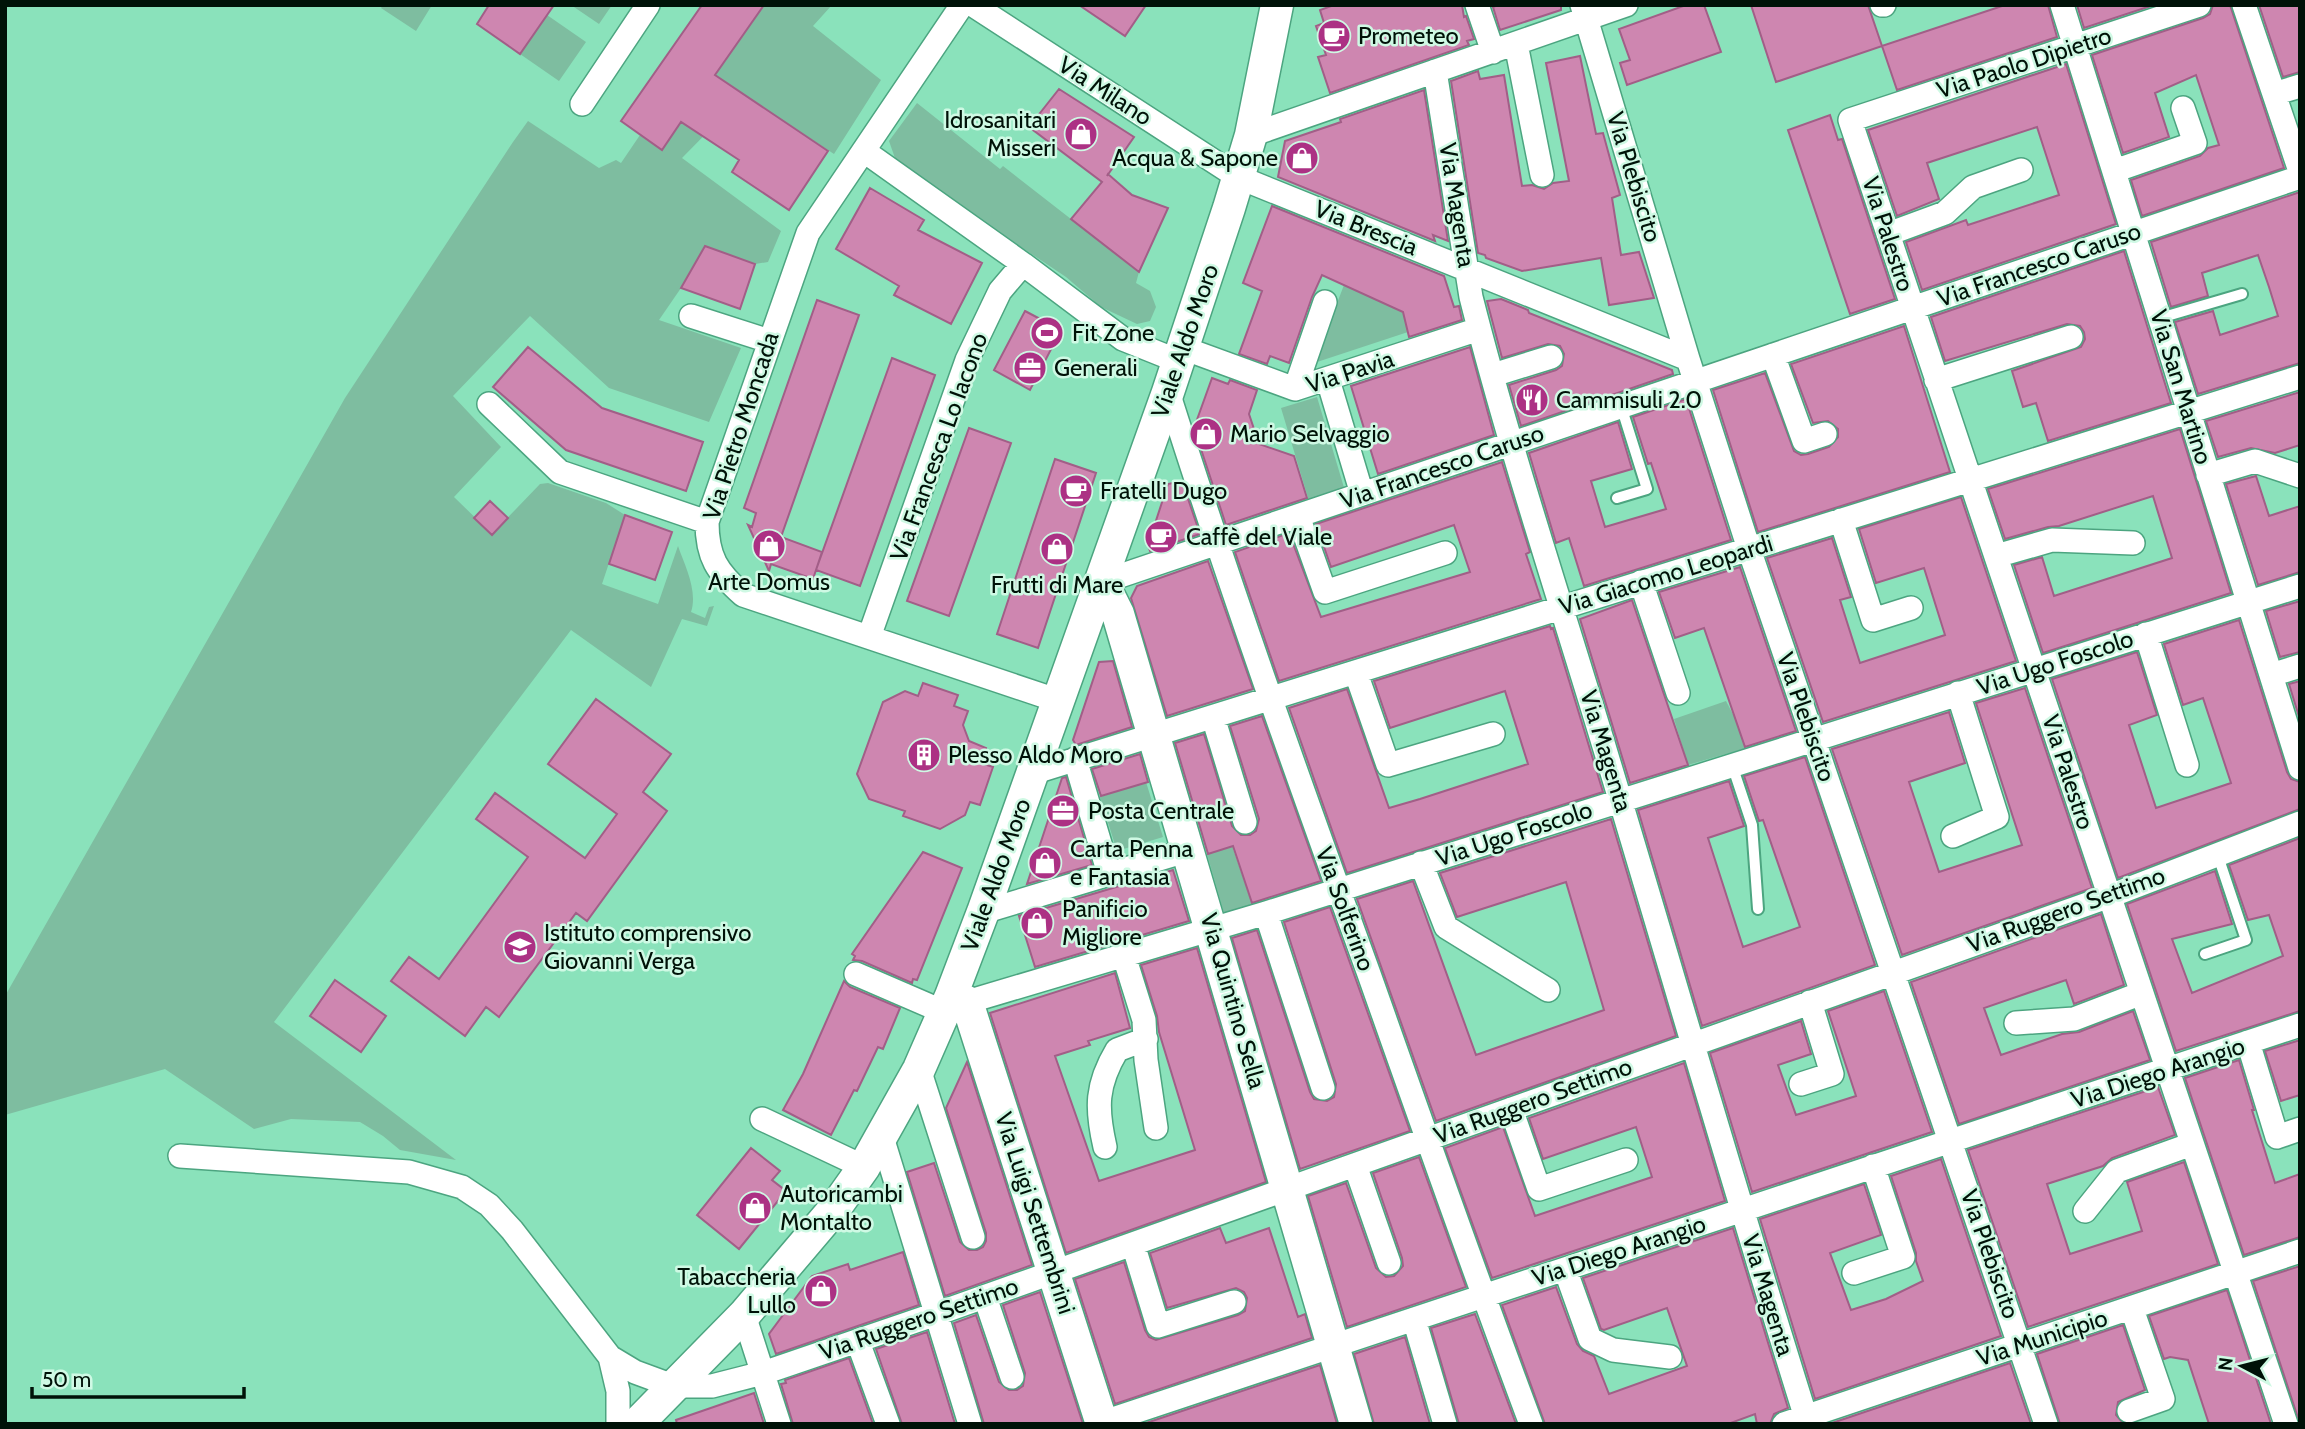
<svg xmlns="http://www.w3.org/2000/svg" width="2305" height="1429" viewBox="0 0 2305 1429" font-family="Cabin,sans-serif">
<style>
.green{fill:#7ebda0}
.building{fill:#ce86b0;stroke:#a25e87;stroke-width:2}
.lines{fill:none;stroke-linecap:round;stroke-linejoin:round}
.lane-casing{stroke:#4ca580;stroke-width:14}
.street-casing{stroke:#4ca580;stroke-width:26}
.secondary-casing{stroke:#4ca580;stroke-width:35}
.lane{stroke:#fff;stroke-width:10}
.street{stroke:#fff;stroke-width:23}
.secondary{stroke:#fff;stroke-width:32}
.labels{text-anchor:middle;stroke-width:5;stroke-linejoin:round;paint-order:stroke}
.poi-label{font-size:24px;fill:#001208;stroke:#cff9e4;text-anchor:start}
.street-label{font-size:24px;fill:#001208;stroke:#cff9e4}
</style>
<rect width="100%" height="100%" fill="#8ae2bb"/>
<path class="green" d="M383 5H432L416 31 381 8Z
M571 5H612L599 24Z
M764 5H832L813 26 881 80 834 154 744 95 682 158 781 231 768 262 755 264 705 246 681 288 659 320 741 348 709 422 609 388 530 316 453 396 501 447 454 497 492 534 540 484 548 483 606 503 625 515 602 584 658 604 678 546C685 566 698 591 691 612L705 618 709 607 714 606 707 626 682 619 651 687 571 630 274 1022 456 1160 400 1150 383 1136 360 1122 291 1119 254 1129 165 1069 5 1115V996L345 398 513 142 528 121 599 168 616 160 621 163 640 135 662 150Z
M547 15 586 42 559 81 520 54Z
M917 103 1000 169 1003 166 1139 272 1136 283 1150 291 1156 307 1150 321 1137 324 1101 307 1066 277 903 168 896 161 889 141Z
M1344 285 1403 312 1408 332 1314 363Z
M1317 397 1345 491 1309 501 1281 408Z
M1726 701 1737 722 1746 748 1688 765 1674 719Z
M1146 782 1163 837 1117 851 1100 797Z
M1232 846 1252 904 1224 913 1207 854Z"/>
<path class="building" d="M489 5H554L520 54 477 24Z
M702 5H764L715 75 828 151 789 210 732 172 739 160 681 122 662 150 621 121Z
M1079 5H1146L1125 36Z
M1334 5H1462L1464 17 1466 16 1474 39 1467 41 1469 45 1330 93 1318 57 1326 55 1316 26 1324 23 1320 10Z
M1498 5H1561V10L1500 30 1493 7Z
M1686 5H1704L1721 52 1627 85 1620 63 1630 60 1619 29Z
M1751 5H1868L1882 46 2005 5H2048L2057 37 1897 90 1882 46 1776 82Z
M2077 5H2154L2084 28Z
M2213 5H2230L2284 168 2142 216 2131 180 2200 156 2208 148 2219 145 2196 75 2155 93 2169 137 2123 153 2092 55 2203 18 2210 14Z
M2259 5H2300V72L2283 77Z
M1580 56 1596 134 1603 133 1620 195 1612 198 1621 255 1639 252 1654 298 1609 305 1601 258 1522 271 1486 258 1485 255 1478 253 1451 81 1478 71 1480 79 1504 75 1522 186 1532 185 1544 189 1553 183 1569 181 1546 63Z
M2066 64 2116 224 1922 290 1906 242 1966 220 1968 225 2059 195 2037 127 1927 163 1939 199 1897 216 1868 130Z
M1059 89 1134 137 1107 176 1108 174 1132 195 1168 208 1139 272 1071 219 1102 182 1029 127Z
M1424 90 1448 241 1433 235 1435 241 1278 177 1285 141 1341 122 1340 119Z
M1830 115 1838 140 1842 139 1895 299 1850 314 1788 130Z
M870 188 924 220 918 230 982 263 951 324 894 295 899 286 836 249Z
M2300 192V363L2198 394 2175 322 2213 311 2220 335 2278 316 2269 287 2258 255 2202 273 2208 296 2171 307 2151 242Z
M1272 206 1444 276 1454 307 1459 306 1462 320 1409 337 1403 312 1322 275 1312 297 1289 363 1270 356 1267 364 1239 354 1262 291 1243 283Z
M705 246 755 264 740 309 681 288Z
M2124 251 2171 403 2048 441 2036 403 2023 407 2012 371 2081 347 2085 339 2084 332 2080 326 2067 324 1945 361 1931 317Z
M1501 299 1528 310 1529 313 1672 370 1673 374 1521 426 1509 385 1556 370 1562 366 1564 354 1560 346 1548 344 1502 358 1487 301Z
M817 300 859 315 781 537 822 552 813 579 771 564 769 571 748 525 752 527 756 513 744 508Z
M1025 311 1061 330 1030 390 994 370Z
M1904 326 1950 472 1758 532 1713 390 1765 373 1794 451 1801 455 1808 454 1829 447 1838 437V429L1828 421 1813 423 1791 364Z
M528 347 602 408 703 442 686 491 566 450 493 387Z
M1470 347 1494 435 1378 474 1351 386Z
M892 358 935 375 860 586 816 570Z
M1212 378 1228 384 1230 380 1257 390 1249 414 1259 444 1294 456 1307 498 1226 525 1194 428Z
M2300 392V445L2275 453 2251 448 2218 457 2206 421Z
M1686 399 1731 540 1584 586 1569 538 1556 543 1529 453 1618 422 1632 469 1591 481 1605 527 1666 509 1651 463 1648 464 1633 417Z
M969 428 1011 443 949 616 907 601Z
M2180 429 2231 593 2043 653 2014 565 2042 557 2054 596 2172 558 2153 496 2059 526 2048 527 2005 539 1988 489Z
M1055 459 1096 473 1038 648 997 634Z
M1502 462 1530 552 1526 554 1541 599 1279 681 1235 552 1289 533 1321 617 1470 572 1454 525 1331 567 1316 524Z
M2256 476 2269 516 2300 506V572L2258 585 2226 484Z
M1182 481 1200 534 1150 551 1148 545 1168 484Z
M1961 497 2016 661 1823 722 1767 558 1832 538 1851 597 1840 600 1860 663 1945 635 1924 568 1876 583 1859 529Z
M490 501 508 518 492 535 474 518Z
M625 515 672 532 655 580 609 564Z
M1208 561 1253 689 1167 716 1131 598 1137 586Z
M1740 567 1796 731 1745 747 1704 628 1675 638 1659 592Z
M1632 600 1688 765 1630 783 1580 619Z
M2300 601V652L2280 657 2266 611Z
M2239 620 2287 772 2291 779 2300 782V809L2118 878 2052 679 2137 652 2157 715 2129 725 2156 808 2231 783 2203 698 2183 705 2164 644Z
M1550 626 1551 629 1553 628 1603 792 1347 873 1289 708 1347 689 1389 808 1420 799 1528 764 1505 691 1390 728 1374 681Z
M1113 661 1132 727 1076 745 1073 740 1099 662Z
M2300 681V720L2289 684Z
M923 683 958 695 954 706 968 711 963 725 969 741 986 748 981 763 993 767 980 805 970 802 965 815 940 829 903 816 905 811 869 799 857 774 883 702 905 691 918 696Z
M2025 688 2092 888 1902 955 1832 749 1949 712 1965 763 1909 782 1939 872 2022 845 1976 703Z
M596 699 671 754 643 792 667 811 587 921 576 913 499 1017 486 1007 465 1036 391 981 409 957 439 979 528 857 476 819 495 793 585 858 617 814 548 764Z
M1262 716 1321 881 1252 903 1233 846 1208 854 1175 743 1204 734 1232 826 1241 835H1250L1256 831 1259 819 1230 726Z
M1140 754 1148 782 1101 796 1092 769Z
M1805 757 1875 965 1702 1026 1638 810 1729 781 1744 826 1708 838 1743 947 1800 927 1763 820 1759 821 1744 776Z
M1066 777 1092 865 1027 884 1062 778Z
M1611 819 1676 1036 1436 1121 1357 899 1413 881 1476 1055 1604 1010 1566 882 1457 917 1440 873Z
M2300 838V1011L2176 1051 2127 904 2215 871 2232 924 2172 939 2192 993 2283 956 2269 915 2248 920 2229 865Z
M923 852 962 868 917 980 913 979 912 983 862 961 853 960 855 956 852 954Z
M1173 870 1189 921 1035 967 1019 916Z
M1330 907 1410 1131 1300 1169 1232 938 1257 930 1310 1092 1314 1099 1327 1101 1334 1097 1336 1084 1284 922Z
M2101 914 2124 985 2074 1004 2066 980 1984 1008 2001 1055 2062 1034 2079 1032 2133 1011 2150 1060 1959 1124 1911 982Z
M1197 948 1266 1182 1066 1253 990 1013 1115 973 1130 1028 1088 1041 1090 1045 1055 1056 1099 1181 1195 1150 1159 1032 1157 1016 1141 965Z
M335 980 386 1016 361 1052 310 1016Z
M844 981 850 987 900 1008 883 1049 878 1047 857 1091 854 1090 831 1135 783 1110 803 1074Z
M1884 991 1932 1132 1752 1192 1710 1053 1801 1021 1811 1054 1778 1065 1796 1115 1856 1096 1828 1011Z
M2300 1040V1095L2281 1101 2265 1051Z
M2239 1060 2254 1110H2252L2275 1183 2300 1174V1237L2244 1255 2185 1078Z
M967 1062 1032 1265 945 1296 907 1172 934 1163 960 1242 969 1250H977L983 1247 986 1241V1233L946 1108Z
M1684 1063 1725 1201 1492 1278 1445 1148 1503 1127 1535 1216 1652 1177 1636 1127 1543 1159 1529 1118Z
M2158 1087 2175 1135 2112 1158 2103 1166 2047 1184 2070 1254 2142 1231 2127 1182 2184 1162 2218 1264 2028 1327 1968 1150Z
M751 1148 780 1171 772 1180 786 1191 739 1249 697 1215Z
M1419 1157 1466 1287 1347 1327 1308 1196 1346 1183 1376 1268 1386 1277 1394 1276 1403 1266 1402 1258 1373 1173Z
M1941 1159 2001 1336 1815 1399 1760 1219 1864 1184 1881 1235 1830 1253 1851 1310 1886 1299 1923 1281 1916 1261V1253L1891 1176Z
M1220 1228 1226 1243 1269 1228 1298 1317 1305 1314 1312 1338 1115 1404 1075 1279 1124 1262 1145 1330 1149 1337 1156 1340 1238 1315 1245 1311 1247 1298 1244 1292 1236 1288 1167 1308 1150 1253Z
M1733 1228 1788 1408 1774 1414 1770 1424H1757L1755 1414 1728 1424H1545L1502 1305 1556 1287 1577 1344 1583 1351 1594 1356 1609 1394 1687 1366 1667 1308 1604 1330 1601 1329 1583 1278Z
M903 1252 919 1305 776 1354 769 1334 812 1276 848 1264 850 1270Z
M2300 1266V1424L2253 1281Z
M2227 1290 2271 1424H2209L2188 1360 2170 1357 2164 1359 2149 1316Z
M1040 1292 1083 1424H984L954 1323 976 1315 999 1382 1009 1390H1017L1023 1386 1025 1373 1003 1305Z
M1475 1314 1497 1373 1516 1424H1459L1431 1328Z
M2123 1325 2145 1390 2118 1402 2116 1415 2124 1424H2060L2037 1354Z
M927 1332 955 1424H902L876 1349Z
M1405 1337 1430 1424H1374L1354 1354Z
M849 1358 873 1424H793L781 1384 786 1383 785 1380Z
M2010 1363 2031 1424H1829Z
M1320 1365 1337 1424H1143Z
M754 1393 764 1424H677L676 1420Z"/>
<g class="lines">
<defs>
<path id="lane" d="M2160 318 2242 294
M1617 498 1647 489 1621 406
M1732 765 1752 825 1758 909
M2205 954 2246 940 2217 853"/>
<path id="street" d="M962 5 808 233 707 522C707 557 717 572 743 595L1059 701
M973 5 1238 177 1688 359
M1477 5 1493 52
M1582 5 1688 359 1749 549 2046 1424
M1882 5H1884
M2062 5 2300 768
M2199 5 1850 120 2286 1424
M2244 5 2300 171
M1516 44 1542 175
M1435 71 1471 297C1510 451 1561 603 1607 756 1674 978 1738 1202 1808 1424
M2274 94 2300 86
M582 104 648 5
M1251 135 1626 5
M864 151 1023 264 1123 339 1178 361
M2114 171 2195 143 2183 108
M1888 234 1945 213 1973 187 2021 170
M691 316 769 341
M1183 348 1295 389 1479 329
M1773 355 1804 441 1825 434
M1493 375 1551 357
M1328 380 1362 494
M1936 380 2071 337
M1295 389 1325 302
M1168 392C1230 588 1299 781 1369 974 1422 1124 1475 1275 1531 1424
M489 404 560 472 707 522
M2208 475 2255 461 2300 476
M1298 516 1325 592 1445 553
M1841 520 1873 620 1911 608
M1996 556 2052 540 2133 543
M1102 582 2300 177
M1641 582 1678 693
M2146 634 2187 765
M869 637 967 360 1000 291 1023 264
M1356 673 1388 765 1493 734
M2271 675 2300 666
M1213 717 1245 822
M1075 759 1109 874
M1032 773 2300 377
M1953 836 1997 817 1958 693
M1421 863 1446 927 1548 990
M983 912 1189 850
M1266 913 1323 1088
M1124 956 1144 1020 1146 1060 1156 1128
M856 974 944 1012
M967 1002 1266 913 2300 586
M2016 1023 2074 1019 2142 993
M2248 1042 2277 1137 2300 1129
M919 1069 973 1237
M1801 1084 1832 1074 1810 1002
M1511 1109 1539 1189 1626 1160
M762 1119 864 1167
M882 1137 970 1424
M1105 1147C1096 1108 1096 1085 1117 1050L1146 1039
M180 1156 409 1172 462 1187 489 1205 512 1230 610 1357 635 1372 673 1386H712L763 1373 936 1314 2110 896 2300 823
M1355 1165 1389 1263
M2085 1211 2117 1171 2192 1144
M1133 1244 1158 1326 1234 1302
M1565 1269 1590 1339 1613 1350 1670 1357
M1854 1273 1903 1257 1873 1166
M985 1297 1012 1377
M744 1315 779 1424
M1414 1319 1445 1424
M858 1342 888 1424
M610 1357 618 1391V1424
M2129 1411 2163 1399 2132 1309
M1098 1424 2300 1025
M1784 1424 2300 1251"/>
<path id="secondary" d="M1102 582 1118 614 1356 1424
M951 996 967 1002 1102 1424
M637 1424 744 1315 835 1208 864 1167 919 1069 951 996 983 912 1168 392 1229 208 1251 135 1277 5"/>
</defs>
<use href="#lane" class="lane-casing"/>
<use href="#street" class="street-casing"/>
<use href="#secondary" class="secondary-casing"/>
<use href="#lane" class="lane"/>
<use href="#street" class="street"/>
<use href="#secondary" class="secondary"/>
</g>
<defs>
<symbol id="cafe-disc" viewBox="-11 -11 22 22"><circle r="9.5" fill="#ac3184" stroke="#cff9e4"/><path d="M-5.5-4.5H6V0H3Q3 3.5 0 3.5H-2.5Q-5.5 3.5-5.5 0ZM3-3.2v2h1.7v-2ZM-6 4.5H4V6H-6Z" fill="#fff"/></symbol>
<symbol id="shop-disc" viewBox="-11 -11 22 22"><circle r="9.5" fill="#ac3184" stroke="#cff9e4"/><path d="M-5-2.5h2.3a2.7 3.5 0 0 1 5.4 0H5L5.5 6h-11ZM-1.5-2.5h3a1.5 2.3 0 0 0-3 0Z" fill="#fff"/></symbol>
<symbol id="stadium-disc" viewBox="-11 -11 22 22"><circle r="9.5" fill="#ac3184" stroke="#cff9e4"/><path d="M0-5a6.5 5 0 1 0 0 10a6.5 5 0 1 0 0-10ZM-3.5-1.8h7v3.6h-7Z" fill="#fff"/></symbol>
<symbol id="office-disc" viewBox="-11 -11 22 22"><circle r="9.5" fill="#ac3184" stroke="#cff9e4"/><path d="M-6-3h4V-5.5h4V-3h4V5H-6ZM-1-4.5V-3h2v-1.5ZM-6 0V1H6V0Z" fill="#fff"/></symbol>
<symbol id="restaurant-disc" viewBox="-11 -11 22 22"><circle r="9.5" fill="#ac3184" stroke="#cff9e4"/><path d="M-5-6h1v4h1v-4h1v4h1v-4h1v5L-1.5 .5V6h-2V.5L-5-1ZM5-6V6H3V1.5H1.5Q1.5-4 5-6Z" fill="#fff"/></symbol>
<symbol id="building-disc" viewBox="-11 -11 22 22"><circle r="9.5" fill="#ac3184" stroke="#cff9e4"/><path d="M-4-6H4V6H1V3H-1V6H-4ZM-2.5-4.3h1.7v1.8h-1.7ZM.8-4.3h1.7v1.8H.8ZM-2.5-1h1.7V.8h-1.7ZM.8-1h1.7V.8H.8Z" fill="#fff"/></symbol>
<symbol id="school-disc" viewBox="-11 -11 22 22"><circle r="9.5" fill="#ac3184" stroke="#cff9e4"/><path d="M0-5L7-2L0 1L-7-2ZM-4 1L0 2.5L4 1V4Q0 6-4 4Z" fill="#fff"/></symbol>
</defs>
<g fill-rule="evenodd">
<use href="#cafe-disc" x="1315" y="17" width="38" height="38"/>
<use href="#shop-disc" x="1062" y="115" width="38" height="38"/>
<use href="#shop-disc" x="1283" y="139" width="38" height="38"/>
<use href="#stadium-disc" x="1028" y="314" width="38" height="38"/>
<use href="#office-disc" x="1011" y="349" width="38" height="38"/>
<use href="#restaurant-disc" x="1513" y="381" width="38" height="38"/>
<use href="#shop-disc" x="1187" y="415" width="38" height="38"/>
<use href="#cafe-disc" x="1057" y="472" width="38" height="38"/>
<use href="#cafe-disc" x="1142" y="518" width="38" height="38"/>
<use href="#shop-disc" x="750" y="527" width="38" height="38"/>
<use href="#shop-disc" x="1038" y="530" width="38" height="38"/>
<use href="#building-disc" x="905" y="736" width="38" height="38"/>
<use href="#office-disc" x="1044" y="792" width="38" height="38"/>
<use href="#shop-disc" x="1026" y="844" width="38" height="38"/>
<use href="#shop-disc" x="1018" y="904" width="38" height="38"/>
<use href="#school-disc" x="501" y="928" width="38" height="38"/>
<use href="#shop-disc" x="736" y="1189" width="38" height="38"/>
<use href="#shop-disc" x="802" y="1272" width="38" height="38"/>
</g>
<g class="labels">
<g class="poi-label">
<text x="1358" y="44">Prometeo</text>
<text x="1056" y="128" text-anchor="end">Idrosanitari<tspan x="1056" dy="28">Misseri</tspan></text>
<text x="1278" y="166" text-anchor="end">Acqua &amp; Sapone</text>
<text x="1072" y="341">Fit Zone</text>
<text x="1054" y="376">Generali</text>
<text x="1556" y="408">Cammisuli 2.0</text>
<text x="1230" y="442">Mario Selvaggio</text>
<text x="1100" y="499">Fratelli Dugo</text>
<text x="1186" y="545">Caffè del Viale</text>
<text x="769" y="590" text-anchor="middle">Arte Domus</text>
<text x="1057" y="593" text-anchor="middle">Frutti di Mare</text>
<text x="948" y="763">Plesso Aldo Moro</text>
<text x="1088" y="819">Posta Centrale</text>
<text x="1070" y="857">Carta Penna<tspan x="1070" dy="28">e Fantasia</tspan></text>
<text x="1062" y="917">Panificio<tspan x="1062" dy="28">Migliore</tspan></text>
<text x="544" y="941">Istituto comprensivo<tspan x="544" dy="28">Giovanni Verga</tspan></text>
<text x="780" y="1202">Autoricambi<tspan x="780" dy="28">Montalto</tspan></text>
<text x="796" y="1285" text-anchor="end">Tabaccheria<tspan x="796" dy="28">Lullo</tspan></text>
</g>
<g class="street-label">
<text transform="translate(2024 63) rotate(-18)" y="8">Via Paolo Dipietro</text>
<text transform="translate(1105 91) rotate(33)" y="8">Via Milano</text>
<text transform="translate(1634 177) rotate(73)" y="8">Via Plebiscito</text>
<text transform="translate(1457 205) rotate(81)" y="8">Via Magenta</text>
<text transform="translate(1366 228) rotate(22)" y="8">Via Brescia</text>
<text transform="translate(1888 234) rotate(72)" y="8">Via Palestro</text>
<text transform="translate(2039 265) rotate(-19)" y="8">Via Francesco Caruso</text>
<text transform="translate(1185 341) rotate(-71)" y="8">Viale Aldo Moro</text>
<text transform="translate(1350 372) rotate(-18)" y="8">Via Pavia</text>
<text transform="translate(2181 387) rotate(73)" y="8">Via San Martino</text>
<text transform="translate(741 426) rotate(-72)" y="8">Via Pietro Moncada</text>
<text transform="translate(939 447) rotate(-70)" y="8">Via Francesca Lo Iacono</text>
<text transform="translate(1442 467) rotate(-19)" y="8">Via Francesco Caruso</text>
<text transform="translate(1666 575) rotate(-17)" y="8">Via Giacomo Leopardi</text>
<text transform="translate(2055 663) rotate(-18)" y="8">Via Ugo Foscolo</text>
<text transform="translate(1806 717) rotate(71)" y="8">Via Plebiscito</text>
<text transform="translate(1606 751) rotate(73)" y="8">Via Magenta</text>
<text transform="translate(2068 772) rotate(72)" y="8">Via Palestro</text>
<text transform="translate(1514 834) rotate(-18)" y="8">Via Ugo Foscolo</text>
<text transform="translate(996 875) rotate(-70)" y="8">Viale Aldo Moro</text>
<text transform="translate(1345 909) rotate(70)" y="8">Via Solferino</text>
<text transform="translate(2066 910) rotate(-20)" y="8">Via Ruggero Settimo</text>
<text transform="translate(1233 1001) rotate(74)" y="8">Via Quintino Sella</text>
<text transform="translate(2158 1073) rotate(-18)" y="8">Via Diego Arangio</text>
<text transform="translate(1533 1101) rotate(-20)" y="8">Via Ruggero Settimo</text>
<text transform="translate(1035 1213) rotate(72)" y="8">Via Luigi Settembrini</text>
<text transform="translate(1619 1251) rotate(-18)" y="8">Via Diego Arangio</text>
<text transform="translate(1990 1254) rotate(71)" y="8">Via Plebiscito</text>
<text transform="translate(1768 1295) rotate(73)" y="8">Via Magenta</text>
<text transform="translate(919 1319) rotate(-19)" y="8">Via Ruggero Settimo</text>
<text transform="translate(2042 1338) rotate(-18)" y="8">Via Municipio</text>
</g>
</g>
<rect width="2305" height="1429" fill="none" stroke="#001208" stroke-width="14"/>
<g transform="translate(2242 1366) rotate(277)" stroke="#cff9e4" stroke-width="5" paint-order="stroke">
<path d="M0-5L12 26L0 18L-12 26Z" fill="#001208"/>
<text y="-10" font-size="19" font-weight="bold" text-anchor="middle" fill="#001208">N</text>
</g>
<path d="M32 1387v10h212v-10" fill="none" stroke="#001208" stroke-width="3.5"/>
<text x="42" y="1387" font-size="21" fill="#001208" stroke="#cff9e4" stroke-width="5" paint-order="stroke">50 m</text>
</svg>
